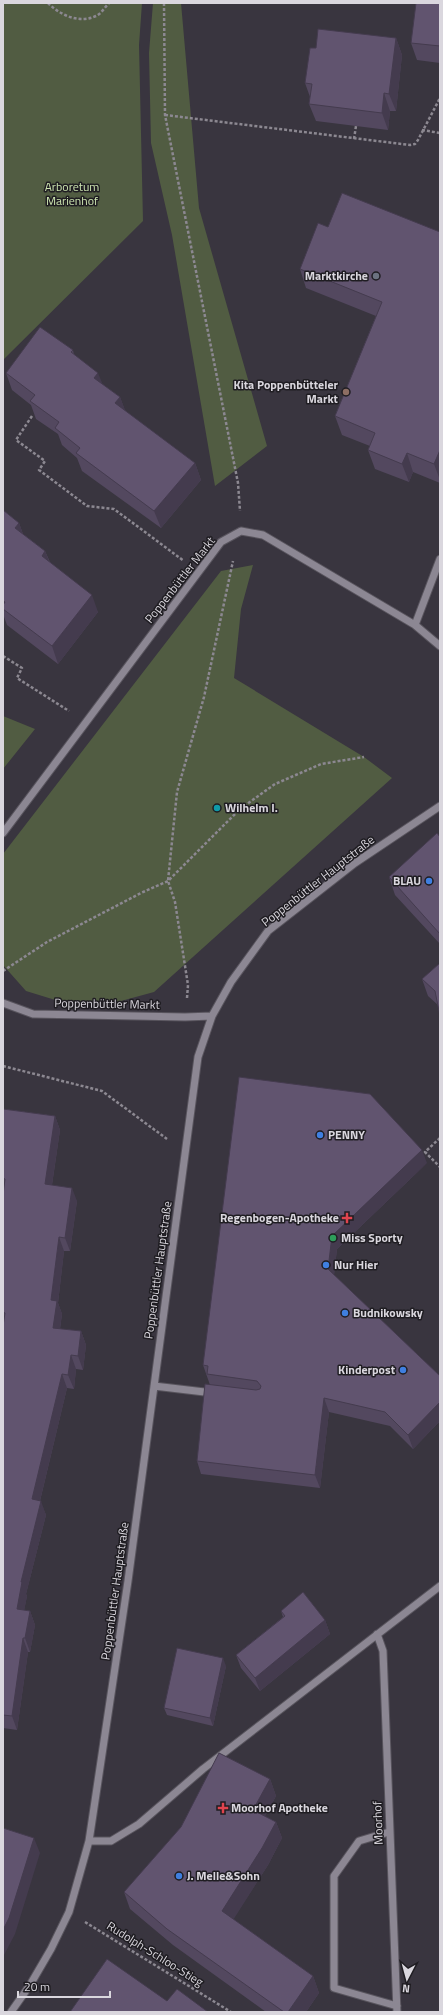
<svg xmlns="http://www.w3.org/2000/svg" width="443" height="2015" viewBox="0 0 443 2015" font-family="'Titillium Web',sans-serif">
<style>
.green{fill:#515c42}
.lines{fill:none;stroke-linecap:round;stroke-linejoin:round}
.minor-casing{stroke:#58545d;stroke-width:9}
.path{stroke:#8c8891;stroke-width:2.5;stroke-dasharray:3 2;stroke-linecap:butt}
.minor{stroke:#8c8793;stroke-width:7}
.wall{fill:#53485f}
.shaded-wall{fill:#443b4e}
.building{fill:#61546f;stroke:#443b4e}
.worship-dot{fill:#6b7280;stroke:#1f1d22;stroke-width:1.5}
.education-dot{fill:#8d6e63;stroke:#1f1d22;stroke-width:1.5}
.culture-dot{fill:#0f9aa8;stroke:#1f1d22;stroke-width:1.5}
.shop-dot{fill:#3f7fe0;stroke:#1f1d22;stroke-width:1.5}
.health-dot{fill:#e0444e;stroke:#1f1d22;stroke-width:1.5}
.leisure-dot{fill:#2e9e5b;stroke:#1f1d22;stroke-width:1.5}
.labels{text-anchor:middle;stroke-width:3;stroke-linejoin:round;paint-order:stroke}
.park-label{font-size:12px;fill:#cee6b1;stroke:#1f1d22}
.poi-label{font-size:12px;font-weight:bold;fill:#dad7de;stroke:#1f1d22;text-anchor:start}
.street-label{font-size:12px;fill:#dad7de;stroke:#1f1d22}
</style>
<rect width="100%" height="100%" fill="#39353f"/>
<path class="green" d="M3 3H142L139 45 143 221 3 360Z
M153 3H181L199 208 267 446 215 486 172 235 151 143 149 53Z
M253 565 241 609 234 678 364 757 392 778 154 992 99 1007 65 1003 26 991 3 965V854L221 571Z
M3 716 35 729 3 769Z"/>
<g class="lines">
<defs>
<path id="minor" d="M415 625 440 559
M3 833 221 542 241 531 263 535 415 625 440 646
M3 1003 33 1014 185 1017 212 1016
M154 1386 213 1393
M377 1634 383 1651 397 2012
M389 1832 359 1841 334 1876V1988L397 2006
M89 1841H111L139 1824 203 1769 440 1586
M11 2012 30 1985 51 1949 69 1912 89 1841 128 1581 198 1057 212 1016 231 982 268 931 355 863 440 806"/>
</defs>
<use href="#minor" class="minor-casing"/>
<path class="path" d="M48 3C60 15 79 24 96 16 101 14 105 7 109 3
M164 3 165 115 238 483 240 511
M165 115 410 145 415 144 418 140 440 98
M422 130 440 133
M354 139 356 126
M32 416 16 440 45 461 39 470 87 506 114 509 184 561
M3 656 22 668 17 678 69 711
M3 971 47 942 141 893 168 881 240 809 275 784 321 764 364 757
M187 998 188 985 175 902 168 881 177 792 204 697 233 561
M3 1066 102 1091 167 1139
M440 1138 425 1152 440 1167
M85 1922 231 2012"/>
<use href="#minor" class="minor"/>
</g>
<path class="wall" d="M440 3V63L417 60 411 43Z
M396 38 402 55 396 111H390L388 130 316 121 309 104 310 97 305 83 316 48Z
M328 227 440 232V483L413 472 409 482 375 469 368 450 370 446 342 435 335 416 376 316 306 288 300 269Z
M73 350 74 355 102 384 120 397 125 411 195 463 201 480 161 528 82 471 77 458 62 445 58 434 36 419 31 405 12 390 6 373Z
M3 510 19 523 23 534 45 551 50 562 98 612 58 664 7 625 3 614Z
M440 837V944L395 895 389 877Z
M440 963 438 1005 428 996 422 979Z
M3 1109 55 1116 60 1130 52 1185 77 1201 70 1251H64L58 1303 62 1314 60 1329 81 1331 86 1345 83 1370 76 1369 74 1389 67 1388 40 1501 46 1515 26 1594 27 1596 24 1610 30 1611 35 1625 30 1652H28L17 1730 3 1728Z
M427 1163 337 1249 334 1275 440 1376V1421L413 1449 390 1426 329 1412 320 1488 201 1474 197 1461 210 1385 203 1365Z
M281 1611 325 1620 330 1634 260 1691 241 1668 236 1655 283 1617Z
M226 1666 213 1726 167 1715 164 1708Z
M270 1779 276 1796 265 1816 276 1822 282 1838 268 1865 233 1919 313 1976 319 1993 306 2012H266L173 1945 130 1909 124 1892Z"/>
<path class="shaded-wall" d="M396 38 402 55 396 111 389 94Z
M384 93 390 111 388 130 382 113Z
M98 373 105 390 94 378Z
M120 397 127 415 115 403Z
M440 450V480L434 464Z
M407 453 413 472 409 482 402 464Z
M195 463 201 480 161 528 154 511Z
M19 523 25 540 15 528Z
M45 551 52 568 42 556Z
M92 595 98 612 58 664 52 646Z
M55 1116 60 1130 50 1198 45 1184Z
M422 1150 427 1163 337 1249 333 1283 328 1269 332 1236Z
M72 1188 77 1201 70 1251 65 1238Z
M59 1237 64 1251 58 1303 62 1314 58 1342 53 1328 51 1300Z
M81 1331 86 1345 83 1370 78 1356Z
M71 1355 76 1369 74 1389 68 1375Z
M62 1374 67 1388 37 1513 32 1499Z
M324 1398 329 1412 320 1488 315 1475Z
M440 1402V1421L413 1449 408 1435Z
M41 1501 46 1515 26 1594 27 1596 22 1623 17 1609 21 1582Z
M30 1611 35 1625 30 1652 25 1638Z
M325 1620 330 1634 260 1691 255 1678Z
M23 1638 28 1652 17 1730 12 1716Z
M223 1658 226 1666 213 1726 210 1718Z
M270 1779 276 1796 259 1827 253 1810Z
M276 1822 282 1838 268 1865 228 1928 222 1911Z
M34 1838 40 1853 15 1934 3 1957V1930Z
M313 1976 319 1993 306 2012H288Z"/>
<path class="building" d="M416 3H440V46L411 43Z
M318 29 396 38 389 94 384 93 382 113 309 104 312 84 305 83 310 48H316Z
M342 193 440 232V450L434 464 407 453 402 464 368 450 375 433 335 416 382 302 300 269 318 223 328 227Z
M40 327 73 350 71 352 98 373 94 378 120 397 115 403 195 463 154 511 76 453 80 448 55 428 59 422 30 401 35 395 6 373Z
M3 510 19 523 15 528 45 551 42 556 92 595 52 646 3 609V605L5 602 3 601Z
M437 833 440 837V934L389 877Z
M440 963V1016L435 991 422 979Z
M239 1077 370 1094 422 1150 332 1236 328 1269 440 1376V1402L408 1435 385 1412 324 1398 315 1475 197 1461 205 1384 256 1390 260 1389 261 1386 257 1381 207 1374 208 1366 203 1365Z
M3 1109 55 1116 45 1184 72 1188 65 1238 59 1237 51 1300 57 1301 53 1328 81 1331 78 1356 71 1355 68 1375 62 1374 32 1499 41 1501 21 1582H22L17 1609 30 1611 25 1638H23L12 1716 3 1715V1326L5 1313 3 1312V1195L5 1179 3 1178Z
M303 1592 325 1620 255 1678 236 1655 285 1616 281 1611Z
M177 1648 223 1658 210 1718 164 1708Z
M219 1753 270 1779 253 1810 276 1822 262 1848 222 1911 313 1976 288 2012H284L167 1929 124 1892 181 1827Z
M3 1828 34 1838 9 1918 3 1930Z
M107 1959 167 2001 177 1989 208 2012H70Z"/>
<circle class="worship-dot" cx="376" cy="276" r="4"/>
<circle class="education-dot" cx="346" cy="392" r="4"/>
<circle class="culture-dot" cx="217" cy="808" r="4"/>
<g class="shop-dot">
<circle cx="429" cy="881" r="4"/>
<circle cx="320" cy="1135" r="4"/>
<circle cx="326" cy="1265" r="4"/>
<circle cx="345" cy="1313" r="4"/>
<circle cx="403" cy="1370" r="4"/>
<circle cx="179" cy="1876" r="4"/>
</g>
<g class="health-dot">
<path d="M345 1212h4v4h4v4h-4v4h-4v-4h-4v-4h4z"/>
<path d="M221 1802h4v4h4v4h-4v4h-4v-4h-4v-4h4z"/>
</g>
<circle class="leisure-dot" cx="333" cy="1238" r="4"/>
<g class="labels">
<g class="park-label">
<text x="72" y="191">Arboretum<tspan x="72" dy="14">Marienhof</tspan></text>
</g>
<g class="poi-label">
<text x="368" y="280" text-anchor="end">Marktkirche</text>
<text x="338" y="389" text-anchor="end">Kita Poppenbütteler<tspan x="338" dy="14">Markt</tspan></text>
<text x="225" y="812">Wilhelm I.</text>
<text x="421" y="885" text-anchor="end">BLAU</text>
<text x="328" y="1139">PENNY</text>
<text x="339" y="1222" text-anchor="end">Regenbogen-Apotheke</text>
<text x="341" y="1242">Miss Sporty</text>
<text x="334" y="1269">Nur Hier</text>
<text x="353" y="1317">Budnikowsky</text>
<text x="395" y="1374" text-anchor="end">Kinderpost</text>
<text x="231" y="1812">Moorhof Apotheke</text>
<text x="187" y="1880">J. Melle&amp;Sohn</text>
</g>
<g class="street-label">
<text transform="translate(180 580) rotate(-52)" y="4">Poppenbüttler Markt</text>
<text transform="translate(318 881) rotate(-38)" y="4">Poppenbüttler Hauptstraße</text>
<text transform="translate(107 1004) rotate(1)" y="4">Poppenbüttler Markt</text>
<text transform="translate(158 1270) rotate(-82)" y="4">Poppenbüttler Hauptstraße</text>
<text transform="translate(115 1591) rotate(-82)" y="4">Poppenbüttler Hauptstraße</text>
<text transform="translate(378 1823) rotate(-92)" y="4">Moorhof</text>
<text transform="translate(155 1954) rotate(32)" y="4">Rudolph-Schloo-Stieg</text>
</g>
</g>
<rect width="443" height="2015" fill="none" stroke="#dad7de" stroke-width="8"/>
<g transform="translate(407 1979) rotate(186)" stroke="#1f1d22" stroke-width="3" paint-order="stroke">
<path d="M0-3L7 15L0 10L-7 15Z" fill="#dad7de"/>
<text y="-6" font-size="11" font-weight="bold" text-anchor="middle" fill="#dad7de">N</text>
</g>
<path d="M18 1991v6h92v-6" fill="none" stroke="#dad7de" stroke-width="2"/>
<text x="24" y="1991" font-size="12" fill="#dad7de" stroke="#1f1d22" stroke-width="3" paint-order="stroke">20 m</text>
</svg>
